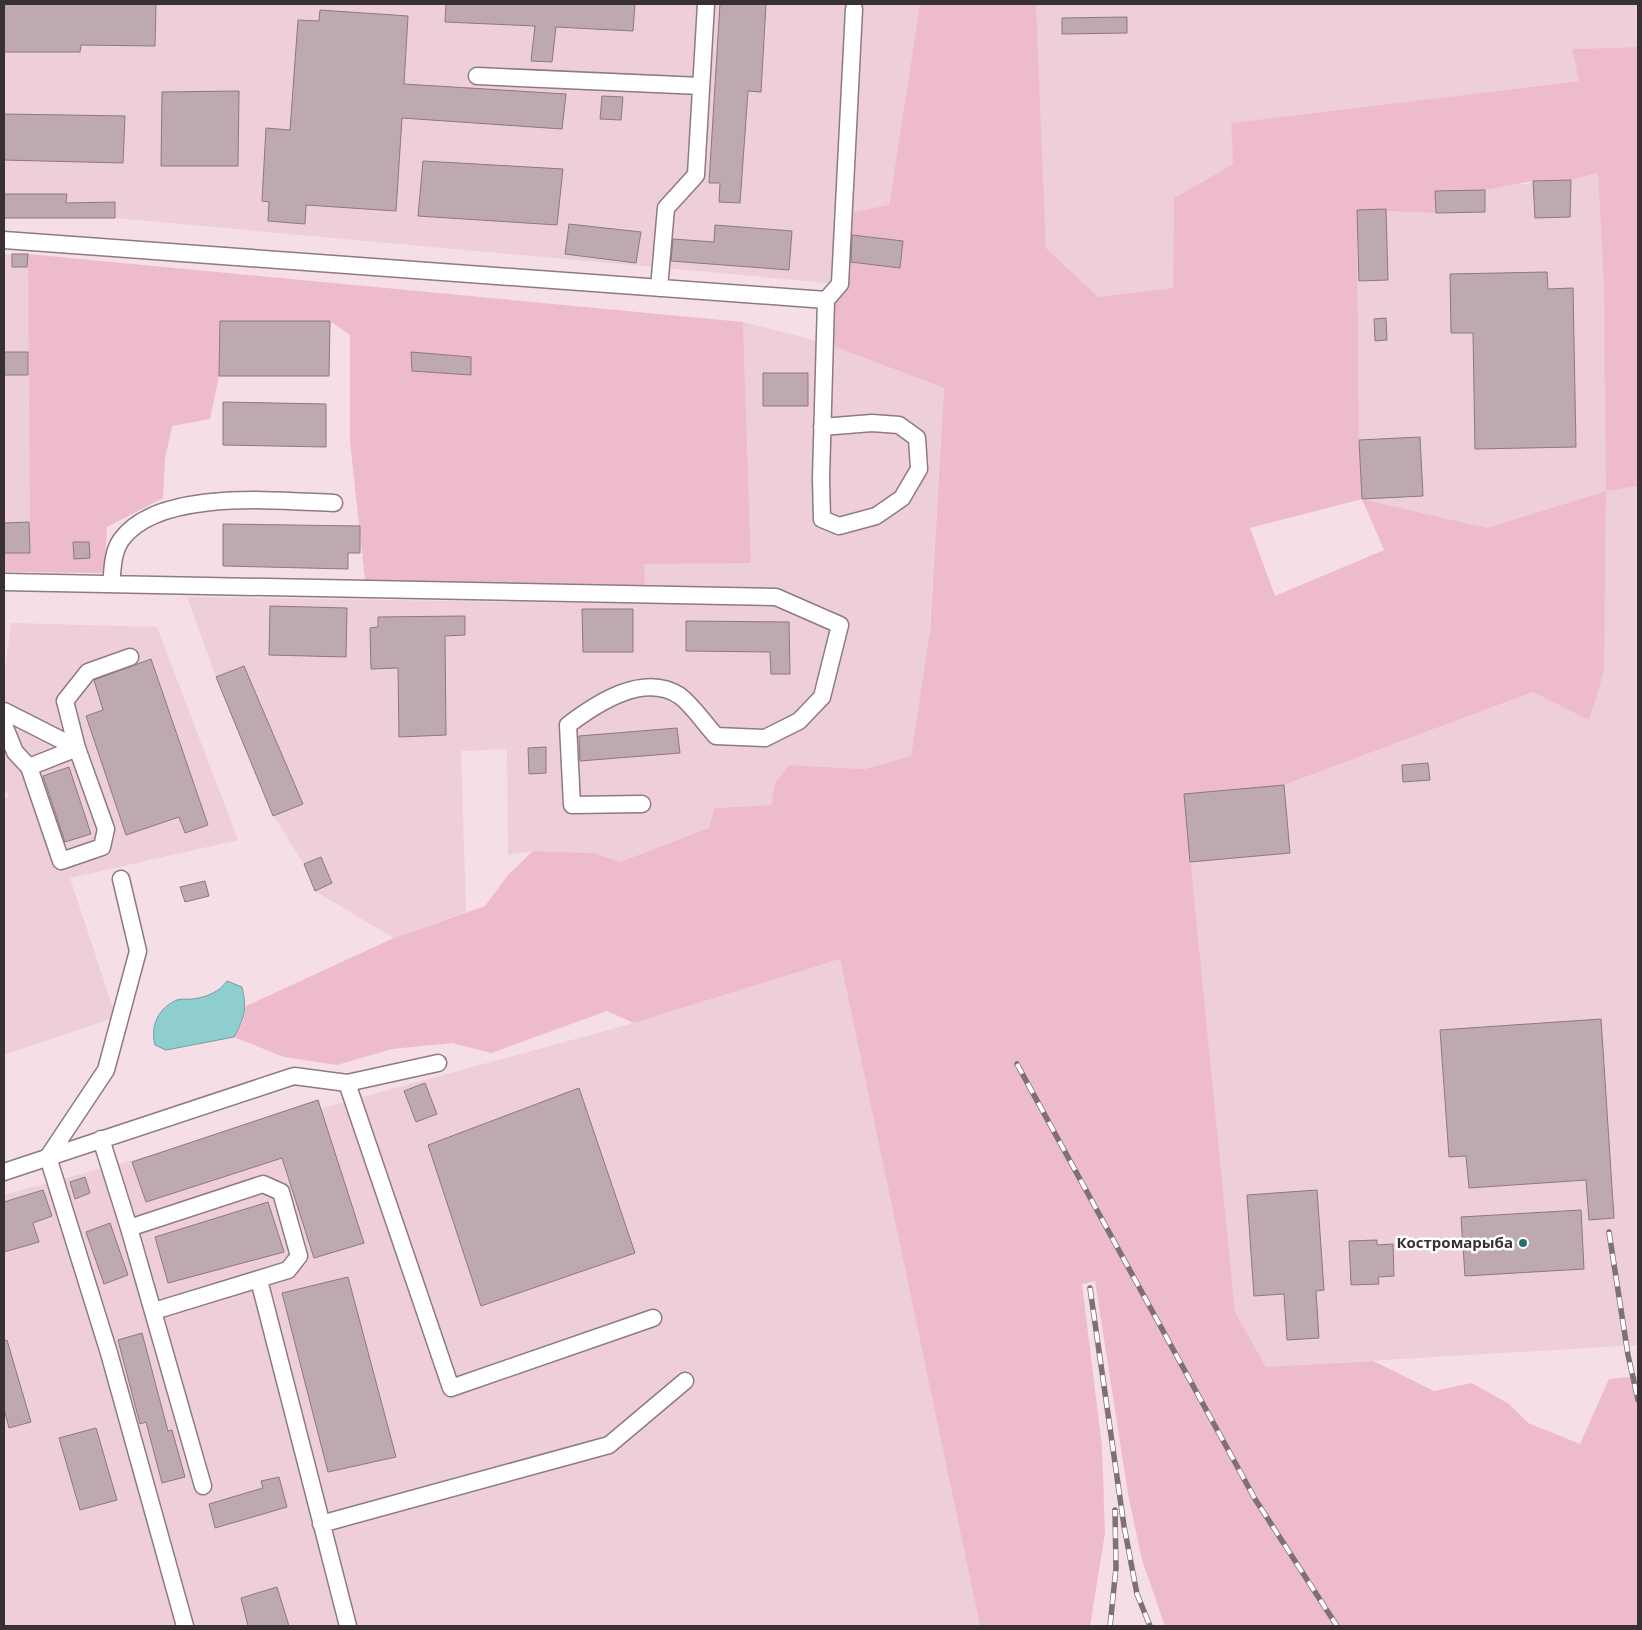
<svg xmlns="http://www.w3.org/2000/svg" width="1642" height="1630" viewBox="0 0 1642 1630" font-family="'Open Sans',sans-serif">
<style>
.built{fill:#edced9}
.green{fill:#eebbcd;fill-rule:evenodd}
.water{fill:#8ececf;stroke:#749fa0}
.building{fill:#bfa9b1;stroke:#8d787f}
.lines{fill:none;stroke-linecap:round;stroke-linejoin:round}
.minor-casing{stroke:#8e7a81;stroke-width:19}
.minor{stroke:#fff;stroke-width:16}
.rail-casing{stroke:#7f7075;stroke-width:5.5}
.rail{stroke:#fff;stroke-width:4;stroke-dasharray:11;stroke-linecap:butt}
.poi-dot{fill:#246f72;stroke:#fff;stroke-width:2}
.labels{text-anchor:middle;stroke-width:5;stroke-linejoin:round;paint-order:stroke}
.poi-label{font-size:15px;font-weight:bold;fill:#393033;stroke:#fff;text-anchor:end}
</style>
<rect width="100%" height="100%" fill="#f5dee5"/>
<path class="built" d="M4 4H920L889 205 840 284 115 218H4Z
M1036 4H1638V47L1573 49 1579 81 1231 123 1233 164 1174 198 1173 288 1098 297 1046 248Z
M1598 173 1604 288 1607 491 1638 486V1345L1266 1367 1235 1312 1184 794 1284 785 1533 692 1588 719 1606 491 1487 528 1362 499 1359 440 1357 210 1436 213 1435 191 1571 180Z
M4 254H28L30 553H4Z
M743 322 825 343 944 388 929 637 911 756 865 769 789 765 775 783 771 805 714 808 709 828 620 862 594 853 533 851 508 855 507 749 461 751 466 912 394 938 315 891 304 864 273 815 216 677 187 597 644 604V564L751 562Z
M11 623 157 627 238 840 70 878 116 1017 4 1055V798H9L4 786V679Z
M840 959 980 1626H4V1195L634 1023Z"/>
<path class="green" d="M920 4H1036L1046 248 1098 297 1173 288 1174 198 1233 164 1231 123 1579 81 1572 49 1638 47V486L1606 491 1604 671 1589 720 1533 692 1284 785 1184 794 1235 1312 1266 1367 1373 1361 1434 1391 1472 1383 1509 1404 1528 1423 1580 1444 1609 1379 1638 1376V1626H1165L1142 1560 1128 1494 1095 1281 1082 1284 1102 1447 1105 1533 1090 1626H980L840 959 634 1023 607 1011 491 1053 452 1043 392 1049 337 1065 284 1057 234 1037 243 1022 246 1006 394 938 485 906 509 874 533 851 594 853 620 862 709 828 714 808 771 805 775 783 789 765 865 769 911 756 930 631 944 388 825 343 826 300 840 283 844 214 889 205ZM1598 173 1604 288 1606 491 1487 528 1362 499 1359 440 1357 210 1436 213 1435 192 1485 190 1533 181 1571 180ZM1362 499 1384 550 1275 596 1250 528Z
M28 254 743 322 751 563 644 564 645 586 365 580 350 441V335L330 321H220L219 376 210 419 172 426 165 459 163 498 107 527 104 573 4 572V553H30Z"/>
<path class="water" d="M227 981 242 987C247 1009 245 1017 234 1037L166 1050 155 1045C150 1026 158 1008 177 1000 182 998 188 1000 193 999 207 997 219 992 227 981Z"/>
<path class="building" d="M4 4H156L155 46 81 45 80 52H4Z
M446 4H635L633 31 556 27 552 62 531 61 535 26 445 22Z
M720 4H766L761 92 748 91 740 203 719 202 720 183H709Z
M320 10 408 16 404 84 566 94 562 129 402 118 396 211 306 205 305 224 268 221 269 202 262 201 266 128 290 130 298 20 319 21Z
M1127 17V33L1062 34V18Z
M239 91 238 166H161L162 92Z
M602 96 623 97 621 120 600 119Z
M4 114 125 116 123 163 4 160Z
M423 161 563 169 557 225 418 216Z
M1571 180 1570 217 1535 218 1533 181Z
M1485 190V212L1436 213 1435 191Z
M4 194H67L66 203 115 202V218H4Z
M1386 209 1388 280 1359 281 1357 210Z
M569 224 641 232 636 263 565 254Z
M715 225 792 231 789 270 671 261 673 239 714 242Z
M852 235 903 241 900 268 851 262Z
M12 254H28L27 267H12Z
M1547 272 1548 289 1573 288 1576 447 1475 449 1473 333H1451L1450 274Z
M1386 318 1387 340 1375 341 1374 319Z
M220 321H330L329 376H219Z
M4 352H28V375H4Z
M411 352 471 357V375L412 371Z
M763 373H808V406H763Z
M223 402 326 404V447L223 445Z
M1420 437 1423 496 1362 499 1359 440Z
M29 522 30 553H4V523Z
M223 524 360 526V553H348V569L223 566Z
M73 542H89L90 558 74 559Z
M270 606 347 608 346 657 269 655Z
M582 609H633V652H583Z
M465 616V635L445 636 446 735 399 737 398 668 371 669 370 628 378 627V617Z
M686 621 789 622 790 674H771L770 652 686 651Z
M151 659 208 825 185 833 179 817 126 835 86 716 103 710 94 680Z
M244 666 303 804 273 816 216 677Z
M677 728 680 753 580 761 579 736Z
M546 747V773L529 774 528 748Z
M1428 763 1430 780 1403 782 1402 765Z
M69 767 91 834 65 842 43 776Z
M1284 785 1290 853 1190 862 1184 794Z
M321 857 332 883 315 891 304 864Z
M205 881 209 896 185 902 180 887Z
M1601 1019 1614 1218 1589 1220 1586 1180 1469 1188 1466 1156 1449 1157 1440 1030Z
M425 1083 437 1114 416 1122 404 1091Z
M579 1088 635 1253 481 1306 428 1145Z
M318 1100 364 1243 314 1258 282 1158 146 1202 132 1162Z
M85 1177 90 1193 75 1199 70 1182Z
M43 1190 52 1216 33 1223 39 1242 4 1252V1202Z
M1317 1190 1324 1290 1316 1291 1319 1338 1287 1340 1284 1294 1254 1296 1247 1195Z
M268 1202 284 1252 168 1283 155 1237Z
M1581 1210 1584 1269 1465 1276 1461 1217Z
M110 1223 128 1275 104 1284 86 1232Z
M1377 1240V1245L1393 1244 1394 1276 1378 1277 1379 1284 1351 1285 1349 1241Z
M348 1277 396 1457 328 1472 282 1293Z
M142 1333 168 1431 172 1430 185 1477 162 1483 146 1422 140 1424 118 1340Z
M7 1340 31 1422 9 1428 4 1409V1341Z
M96 1428 117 1500 80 1510 59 1438Z
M279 1477 287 1507 215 1528 209 1504 263 1488 261 1481Z
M277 1587 289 1626H248L241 1598Z"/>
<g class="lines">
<defs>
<path id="minor" d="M477 76 701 86
M4 240 826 300
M659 288 666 208 696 175 706 4
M822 427 872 423 899 425 917 438 919 469 902 498 876 516 839 526 822 519 821 478 826 300 840 284 854 9
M4 582 776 597 840 625 822 697 799 721 765 738 716 736C705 724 693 706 680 696 644 672 597 703 568 725L572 805 642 804
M111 584C113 569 112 553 121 540 158 488 279 501 334 503
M4 711 77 748 106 829 102 847 61 861 29 767 15 752 4 725
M29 767 77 748 65 701 88 672 130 657
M121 879 138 951 106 1070 48 1157 109 1353 185 1626
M347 1083 451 1388 653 1318
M101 1139 129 1228 263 1184 281 1192 299 1256 288 1270 154 1311
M4 1172 294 1076 347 1083 438 1063
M129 1228 203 1486
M259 1280 348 1626
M321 1524 609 1445 685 1381"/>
</defs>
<use href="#minor" class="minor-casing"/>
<use href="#minor" class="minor"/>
<defs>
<path id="rail" d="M1017 1064 1255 1499 1337 1626
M1609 1232 1628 1355 1638 1400
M1090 1288 1124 1526 1137 1594 1150 1626
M1110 1626 1116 1568 1115 1510"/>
</defs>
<use href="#rail" class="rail-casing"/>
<use href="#rail" class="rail"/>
</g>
<circle class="poi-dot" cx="1523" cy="1243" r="5"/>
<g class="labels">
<g class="poi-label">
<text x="1513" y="1248">Костромарыба</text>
</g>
</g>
<rect width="1642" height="1630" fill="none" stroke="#393033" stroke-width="10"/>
</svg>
